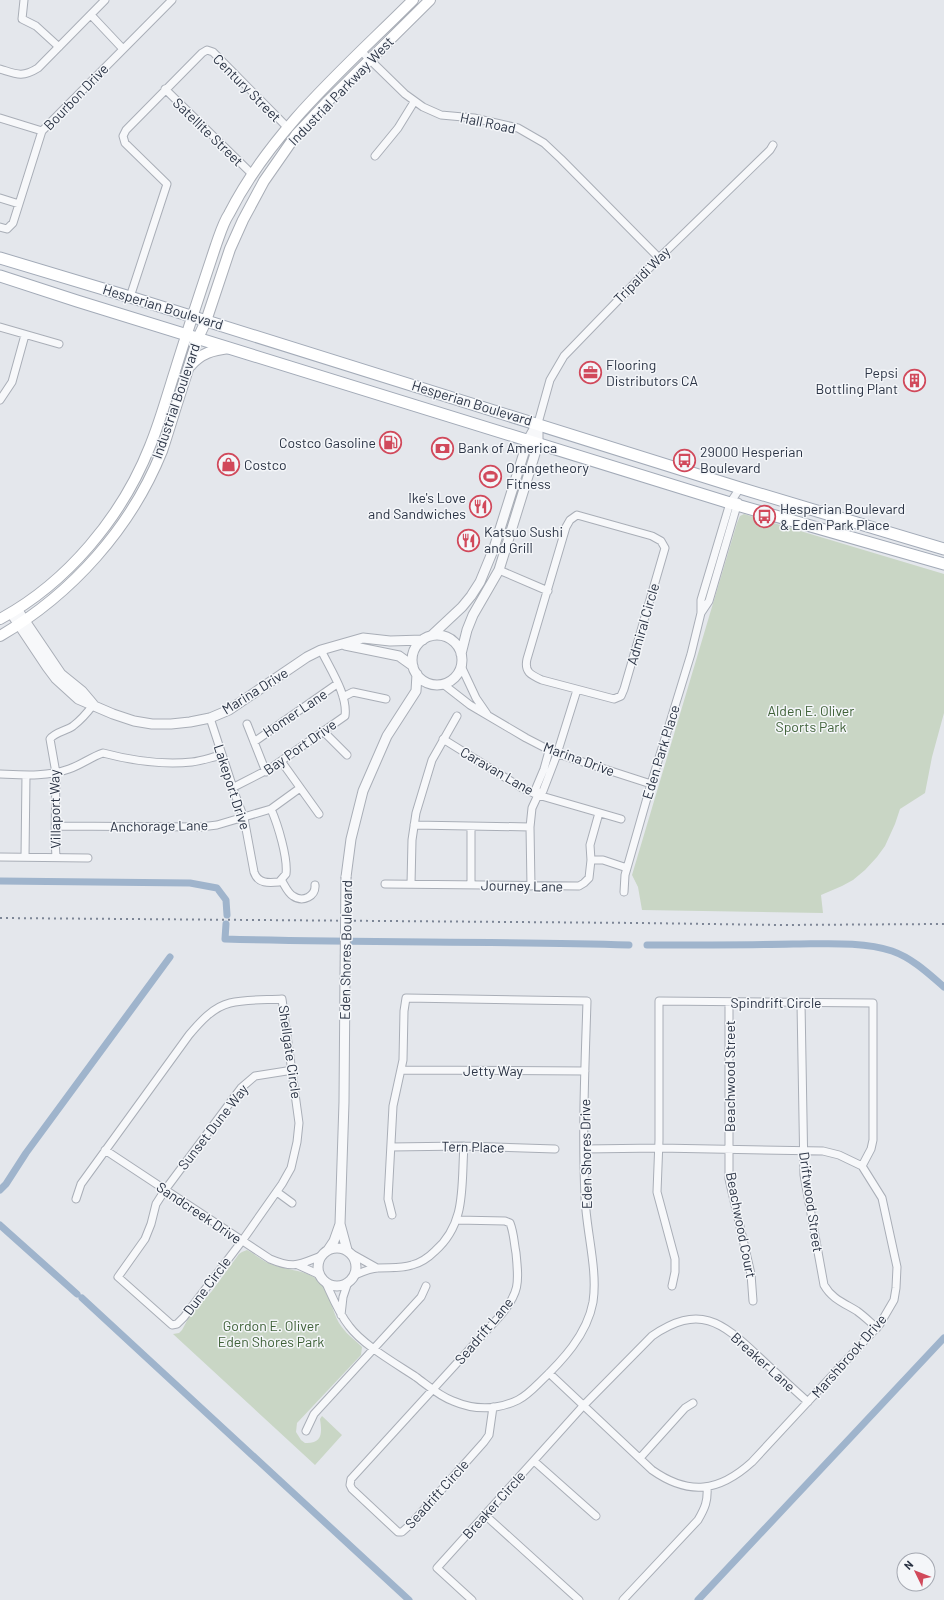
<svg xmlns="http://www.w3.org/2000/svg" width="944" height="1600" viewBox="0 0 944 1600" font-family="Barlow,sans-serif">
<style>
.green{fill:#c9d6c5}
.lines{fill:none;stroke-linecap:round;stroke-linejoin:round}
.canal{stroke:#9fb4cc;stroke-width:7}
.minor-casing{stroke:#a9aeb7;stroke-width:9}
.tertiary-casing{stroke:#a9aeb7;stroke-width:11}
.secondary-casing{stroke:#a9aeb7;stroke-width:12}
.primary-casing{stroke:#a3abb8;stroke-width:13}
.minor{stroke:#f7f8fa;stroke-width:7}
.tertiary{stroke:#f7f8fa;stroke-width:9}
.secondary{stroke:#fff;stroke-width:10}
.primary{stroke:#fff;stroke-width:11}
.rail{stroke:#7d8696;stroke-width:2;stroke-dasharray:2 4;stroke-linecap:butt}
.tertiary-bridge-casing{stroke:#a9aeb7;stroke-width:11;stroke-linecap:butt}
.tertiary-bridge{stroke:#f7f8fa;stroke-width:9}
.labels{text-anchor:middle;stroke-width:3;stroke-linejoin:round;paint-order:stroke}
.street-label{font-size:14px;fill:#2b3445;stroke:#f4f6f9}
.poi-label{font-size:14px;fill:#2b3445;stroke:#f4f6f9;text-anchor:start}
.park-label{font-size:14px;fill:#3f6138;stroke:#f4f6f9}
</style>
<rect width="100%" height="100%" fill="#e4e7ec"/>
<path class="green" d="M744 514 944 574V713L932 757 925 793 900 809 895 824 885 846 877 857 865 870 853 880 842 886 821 895 823 913 642 910 638 887 632 875 737 523 740 516Z
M247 1250C255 1254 262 1261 271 1264 287 1271 307 1269 320 1282 331 1293 331 1309 339 1323 345 1333 354 1339 362 1347L361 1355 297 1423 296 1432 301 1440 305 1443C323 1444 322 1432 320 1419L322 1416 342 1435 315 1465 173 1334 179 1333 182 1330 189 1317 212 1291 239 1254 242 1252Z"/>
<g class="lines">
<path class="canal" d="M0 881 190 883 217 888 226 900 227 915
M226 924 225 939C360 943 495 941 629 945
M647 945C696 945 744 945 793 944 823 944 863 941 892 951 912 958 928 973 944 987
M0 1190 6 1184 26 1153 170 957
M0 1225 77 1294
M82 1298 409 1600
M698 1600 944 1338"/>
<defs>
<path id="minor" d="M24 0 22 19 36 26 59 47
M91 15 123 49
M361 51 405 94 423 107 441 115 474 118 518 128 544 143 561 159 659 258
M0 69C16 74 22 78 38 68L105 0
M165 89 252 174
M0 118 42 131
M375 156 398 128 414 102
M0 198 19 204
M0 227 7 229 13 223 42 131 172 0
M130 297 167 184 125 143 123 136 126 130 202 53 207 50 213 52 287 127
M0 327 59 344
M0 400 12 382 25 335
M538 423 550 380 564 356 659 258 770 150 773 145
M577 515 652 536 661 541 665 548 624 689 621 696 614 699 542 680C531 675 524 672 527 659L566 527 570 520Z
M499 570 548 591
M701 613 709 601 738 502
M461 666 476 698 487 714
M443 684 470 705 526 738 555 753 651 784
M343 697 353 692 386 699
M210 718 236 797 244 818 254 872C258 884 269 883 279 882L286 874C288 858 278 825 271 809
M247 724 266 772
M323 731 347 755
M443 739 522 788 538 795 621 819
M254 742 337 684
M281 761 319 814
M0 774C23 775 47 777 69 769 81 765 91 757 103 753 133 761 161 765 192 762 202 761 212 757 222 755
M234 787 271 768 345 716C348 695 330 669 321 650
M538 795 536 788 544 769 549 751
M414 825 530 827
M56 826 201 827 217 825 271 809 300 788
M0 857 88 858
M25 857 26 775
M56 857 55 840 56 773 50 739C55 732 66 731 73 726 81 720 87 713 93 705
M591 860H603L627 868
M282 881C285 886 288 893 293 896 303 903 316 896 315 885
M385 884 579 886 584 883 589 878 591 860 590 845 599 813
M411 884 412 840 416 813 432 760 457 716
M471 885V827
M531 886 530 827 532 808 538 795 543 791 556 757 577 690
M624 892 625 875 651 784 691 654 701 613V600L730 503 740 488
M729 1002V1179L751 1274 753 1301
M801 1003 804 1175 824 1285C832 1299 844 1303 857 1311 864 1316 870 1322 877 1328
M402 1070 585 1071
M391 1147 464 1146 555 1149
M105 1150 270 1259C294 1269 298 1265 321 1256
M277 1192 292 1203
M76 1199 81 1184 189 1035C200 1022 213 1007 230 1003 246 999 266 1000 282 999L299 1123 297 1142 291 1168 282 1184 242 1241 184 1317 177 1324 172 1325 118 1277 145 1239 151 1224 156 1204 165 1190 241 1088 255 1076 293 1070
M457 1220 505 1221 510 1223C514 1233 514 1243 516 1253 519 1283 520 1293 499 1317L351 1479 350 1485 352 1489 398 1532H402L411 1524 484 1442 489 1435 493 1407
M352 1254 377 1268
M298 1265 320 1275
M355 1275C362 1272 371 1268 378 1268 390 1267 400 1269 412 1265 420 1263 429 1257 435 1251 467 1223 461 1185 464 1146
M325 1281C332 1296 338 1312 349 1326 363 1345 395 1363 416 1377 427 1385 439 1396 453 1401 474 1410 497 1410 518 1400 526 1396 533 1389 539 1383 562 1361 587 1335 593 1302 598 1270 586 1230 585 1197 582 1132 585 1066 587 1001L406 998 404 1011 403 1060 393 1106 388 1199 392 1215
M672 1286 675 1272V1259L657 1192 659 1140V1001L873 1003V1140L871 1149 862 1166
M341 1315 343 1297 348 1282
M549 1373 652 1470C689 1496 719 1492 752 1462L880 1324 894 1300 896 1288 897 1267 882 1198 862 1166 839 1155 823 1151 659 1148 585 1149
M306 1431 314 1414 421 1297 426 1286
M640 1458 685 1408 693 1403
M534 1461 596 1516
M485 1515 579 1600
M472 1600 437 1568 583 1406 652 1336C699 1304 721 1321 758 1356 775 1372 791 1387 808 1402
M623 1600 698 1520C705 1508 708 1501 707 1487"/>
<path id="tertiary" d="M17 609 61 674 82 691 93 704
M11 613 47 667 56 679 78 699 113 714 134 721 152 724H171L190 722 210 718 229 710 307 657 321 650 363 638 390 641 423 640
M412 660a25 25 0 1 1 50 0a25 25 0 1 1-50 0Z
M431 636 462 607 471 596 480 582 494 548 528 440 537 424
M345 645 399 656 413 666
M461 654 467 630 473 615 499 570 538 444V423
M346 877 351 839 363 791 387 736 416 691 417 674
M345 976 344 1102 340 1224 347 1250
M318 1267a19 19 0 1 1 38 0a19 19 0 1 1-38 0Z
M328 1250 334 1241 340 1224"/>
<path id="secondary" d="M190 366C201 353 213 350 229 348
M0 619C67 583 122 517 150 446 160 422 167 396 175 371 188 329 202 287 216 245 220 234 223 223 229 214 272 129 347 66 413 0
M0 636C72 594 131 528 162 451 166 439 170 426 174 413 182 388 190 363 198 338L206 321 230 249 243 220 264 181 296 135 328 101 430 0"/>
<path id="primary" d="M0 258 130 297 740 488 944 549
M0 276 77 301 730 503 944 564"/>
</defs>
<use href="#minor" class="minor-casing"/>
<use href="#tertiary" class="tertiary-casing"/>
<use href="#secondary" class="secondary-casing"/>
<use href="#primary" class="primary-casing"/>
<use href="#minor" class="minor"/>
<use href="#tertiary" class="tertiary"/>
<use href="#secondary" class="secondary"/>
<use href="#primary" class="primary"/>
<path class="rail" d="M0 918 640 923 781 925 944 924"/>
<defs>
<path id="tertiary-bridge" d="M345 976 346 877"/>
</defs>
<use href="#tertiary-bridge" class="tertiary-bridge-casing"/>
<use href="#tertiary-bridge" class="tertiary-bridge"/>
</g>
<defs>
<symbol id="office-ring" viewBox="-11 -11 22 22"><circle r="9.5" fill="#f4f6f9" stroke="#d1495b" stroke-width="1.5"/><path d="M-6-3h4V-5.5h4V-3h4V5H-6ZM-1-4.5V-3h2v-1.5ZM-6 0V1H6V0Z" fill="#d1495b"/></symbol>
<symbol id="building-ring" viewBox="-11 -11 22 22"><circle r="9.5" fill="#f4f6f9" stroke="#d1495b" stroke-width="1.5"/><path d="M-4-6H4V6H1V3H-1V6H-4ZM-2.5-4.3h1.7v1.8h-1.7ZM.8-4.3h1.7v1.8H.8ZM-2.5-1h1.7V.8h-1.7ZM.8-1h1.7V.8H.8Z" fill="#d1495b"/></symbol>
<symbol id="fuel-ring" viewBox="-11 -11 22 22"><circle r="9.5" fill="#f4f6f9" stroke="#d1495b" stroke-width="1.5"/><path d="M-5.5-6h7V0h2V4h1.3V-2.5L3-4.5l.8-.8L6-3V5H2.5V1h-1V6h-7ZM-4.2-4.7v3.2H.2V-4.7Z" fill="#d1495b"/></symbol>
<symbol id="bank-ring" viewBox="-11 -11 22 22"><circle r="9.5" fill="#f4f6f9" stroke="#d1495b" stroke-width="1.5"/><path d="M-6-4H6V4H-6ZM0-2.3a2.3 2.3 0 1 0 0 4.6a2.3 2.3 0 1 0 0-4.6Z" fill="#d1495b"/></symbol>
<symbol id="bus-ring" viewBox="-11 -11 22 22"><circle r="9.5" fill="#f4f6f9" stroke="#d1495b" stroke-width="1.5"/><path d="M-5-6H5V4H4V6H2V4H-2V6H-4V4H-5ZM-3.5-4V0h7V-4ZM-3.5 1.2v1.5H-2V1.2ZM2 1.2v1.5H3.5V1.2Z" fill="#d1495b"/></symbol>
<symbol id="shop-ring" viewBox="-11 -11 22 22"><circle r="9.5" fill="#f4f6f9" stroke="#d1495b" stroke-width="1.5"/><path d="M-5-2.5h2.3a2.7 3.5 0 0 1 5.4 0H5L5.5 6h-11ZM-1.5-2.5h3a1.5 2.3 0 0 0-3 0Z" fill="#d1495b"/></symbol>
<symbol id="stadium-ring" viewBox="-11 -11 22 22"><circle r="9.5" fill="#f4f6f9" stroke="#d1495b" stroke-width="1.5"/><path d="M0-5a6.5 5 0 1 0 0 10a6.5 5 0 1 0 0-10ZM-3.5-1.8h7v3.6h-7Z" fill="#d1495b"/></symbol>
<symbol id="restaurant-ring" viewBox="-11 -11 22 22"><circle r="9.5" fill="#f4f6f9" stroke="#d1495b" stroke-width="1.5"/><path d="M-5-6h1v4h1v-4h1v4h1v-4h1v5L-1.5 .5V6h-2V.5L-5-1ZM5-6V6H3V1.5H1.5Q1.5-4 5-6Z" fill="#d1495b"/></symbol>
</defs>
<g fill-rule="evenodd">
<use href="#office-ring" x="578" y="360" width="25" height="25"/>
<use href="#building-ring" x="902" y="368" width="25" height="25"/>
<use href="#fuel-ring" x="378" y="430" width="25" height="25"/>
<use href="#bank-ring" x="430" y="436" width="25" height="25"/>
<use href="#bus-ring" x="672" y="448" width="25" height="25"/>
<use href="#shop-ring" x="216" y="452" width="25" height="25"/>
<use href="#stadium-ring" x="478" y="464" width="25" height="25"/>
<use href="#restaurant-ring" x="468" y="494" width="25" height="25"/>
<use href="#bus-ring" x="752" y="504" width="25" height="25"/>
<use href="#restaurant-ring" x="456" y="528" width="25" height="25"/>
</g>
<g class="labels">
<g class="street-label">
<text transform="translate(247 88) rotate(45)" y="5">Century Street</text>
<text transform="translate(341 91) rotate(-46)" y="5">Industrial Parkway West</text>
<text transform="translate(76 97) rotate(-46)" y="5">Bourbon Drive</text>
<text transform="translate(488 123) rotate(12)" y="5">Hall Road</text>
<text transform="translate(208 132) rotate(44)" y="5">Satellite Street</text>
<text transform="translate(642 275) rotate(-45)" y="5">Tripaldi Way</text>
<text transform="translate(163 307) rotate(17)" y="5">Hesperian Boulevard</text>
<text transform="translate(176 401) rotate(-71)" y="5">Industrial Boulevard</text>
<text transform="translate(472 403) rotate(17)" y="5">Hesperian Boulevard</text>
<text transform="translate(643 624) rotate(-74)" y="5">Admiral Circle</text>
<text transform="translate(255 691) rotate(-32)" y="5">Marina Drive</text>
<text transform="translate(295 713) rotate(-34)" y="5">Homer Lane</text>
<text transform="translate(300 747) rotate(-35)" y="5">Bay Port Drive</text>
<text transform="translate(661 752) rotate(-73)" y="5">Eden Park Place</text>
<text transform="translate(579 759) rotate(20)" y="5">Marina Drive</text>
<text transform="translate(497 771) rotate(30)" y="5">Caravan Lane</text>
<text transform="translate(232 787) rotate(72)" y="5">Lakeport Drive</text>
<text transform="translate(55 809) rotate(-91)" y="5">Villaport Way</text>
<text transform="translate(159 826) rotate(-1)" y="5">Anchorage Lane</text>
<text transform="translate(522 886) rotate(1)" y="5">Journey Lane</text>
<text transform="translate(346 950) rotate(-89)" y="5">Eden Shores Boulevard</text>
<text x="776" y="1008">Spindrift Circle</text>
<text transform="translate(290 1052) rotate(82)" y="5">Shellgate Circle</text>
<text x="493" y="1076">Jetty Way</text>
<text transform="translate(730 1076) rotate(-90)" y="5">Beachwood Street</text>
<text transform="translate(213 1127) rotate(-52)" y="5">Sunset Dune Way</text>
<text transform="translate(473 1147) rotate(1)" y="5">Tern Place</text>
<text transform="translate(586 1154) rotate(-91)" y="5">Eden Shores Drive</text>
<text transform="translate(811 1202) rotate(82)" y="5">Driftwood Street</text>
<text transform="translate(199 1213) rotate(34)" y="5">Sandcreek Drive</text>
<text transform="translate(741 1225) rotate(79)" y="5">Beachwood Court</text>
<text transform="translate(207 1286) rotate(-53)" y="5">Dune Circle</text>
<text transform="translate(484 1331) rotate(-50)" y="5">Seadrift Lane</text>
<text transform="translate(849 1356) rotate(-49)" y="5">Marshbrook Drive</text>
<text transform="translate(763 1362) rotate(42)" y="5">Breaker Lane</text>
<text transform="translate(437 1494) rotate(-48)" y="5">Seadrift Circle</text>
<text transform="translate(494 1505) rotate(-48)" y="5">Breaker Circle</text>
</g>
<g class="poi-label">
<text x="606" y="370">Flooring<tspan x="606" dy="16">Distributors CA</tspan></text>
<text x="898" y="378" text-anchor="end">Pepsi<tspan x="898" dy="16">Bottling Plant</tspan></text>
<text x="376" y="448" text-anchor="end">Costco Gasoline</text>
<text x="458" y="453">Bank of America</text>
<text x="700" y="457">29000 Hesperian<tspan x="700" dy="16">Boulevard</tspan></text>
<text x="244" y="470">Costco</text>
<text x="506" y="473">Orangetheory<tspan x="506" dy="16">Fitness</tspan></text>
<text x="466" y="503" text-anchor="end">Ike's Love<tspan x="466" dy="16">and Sandwiches</tspan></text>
<text x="780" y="514">Hesperian Boulevard<tspan x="780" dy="16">&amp; Eden Park Place</tspan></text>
<text x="484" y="537">Katsuo Sushi<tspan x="484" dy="16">and Grill</tspan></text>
</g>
<g class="park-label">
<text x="811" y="716">Alden E. Oliver<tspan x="811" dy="16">Sports Park</tspan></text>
<text x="271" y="1331">Gordon E. Oliver<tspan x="271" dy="16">Eden Shores Park</tspan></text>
</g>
</g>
<g transform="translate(916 1572) rotate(313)"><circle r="19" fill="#f4f6f9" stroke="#a4a8b1"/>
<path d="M0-3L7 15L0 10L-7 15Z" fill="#d1495b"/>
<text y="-6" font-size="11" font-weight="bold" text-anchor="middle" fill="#2b3445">N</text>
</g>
</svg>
